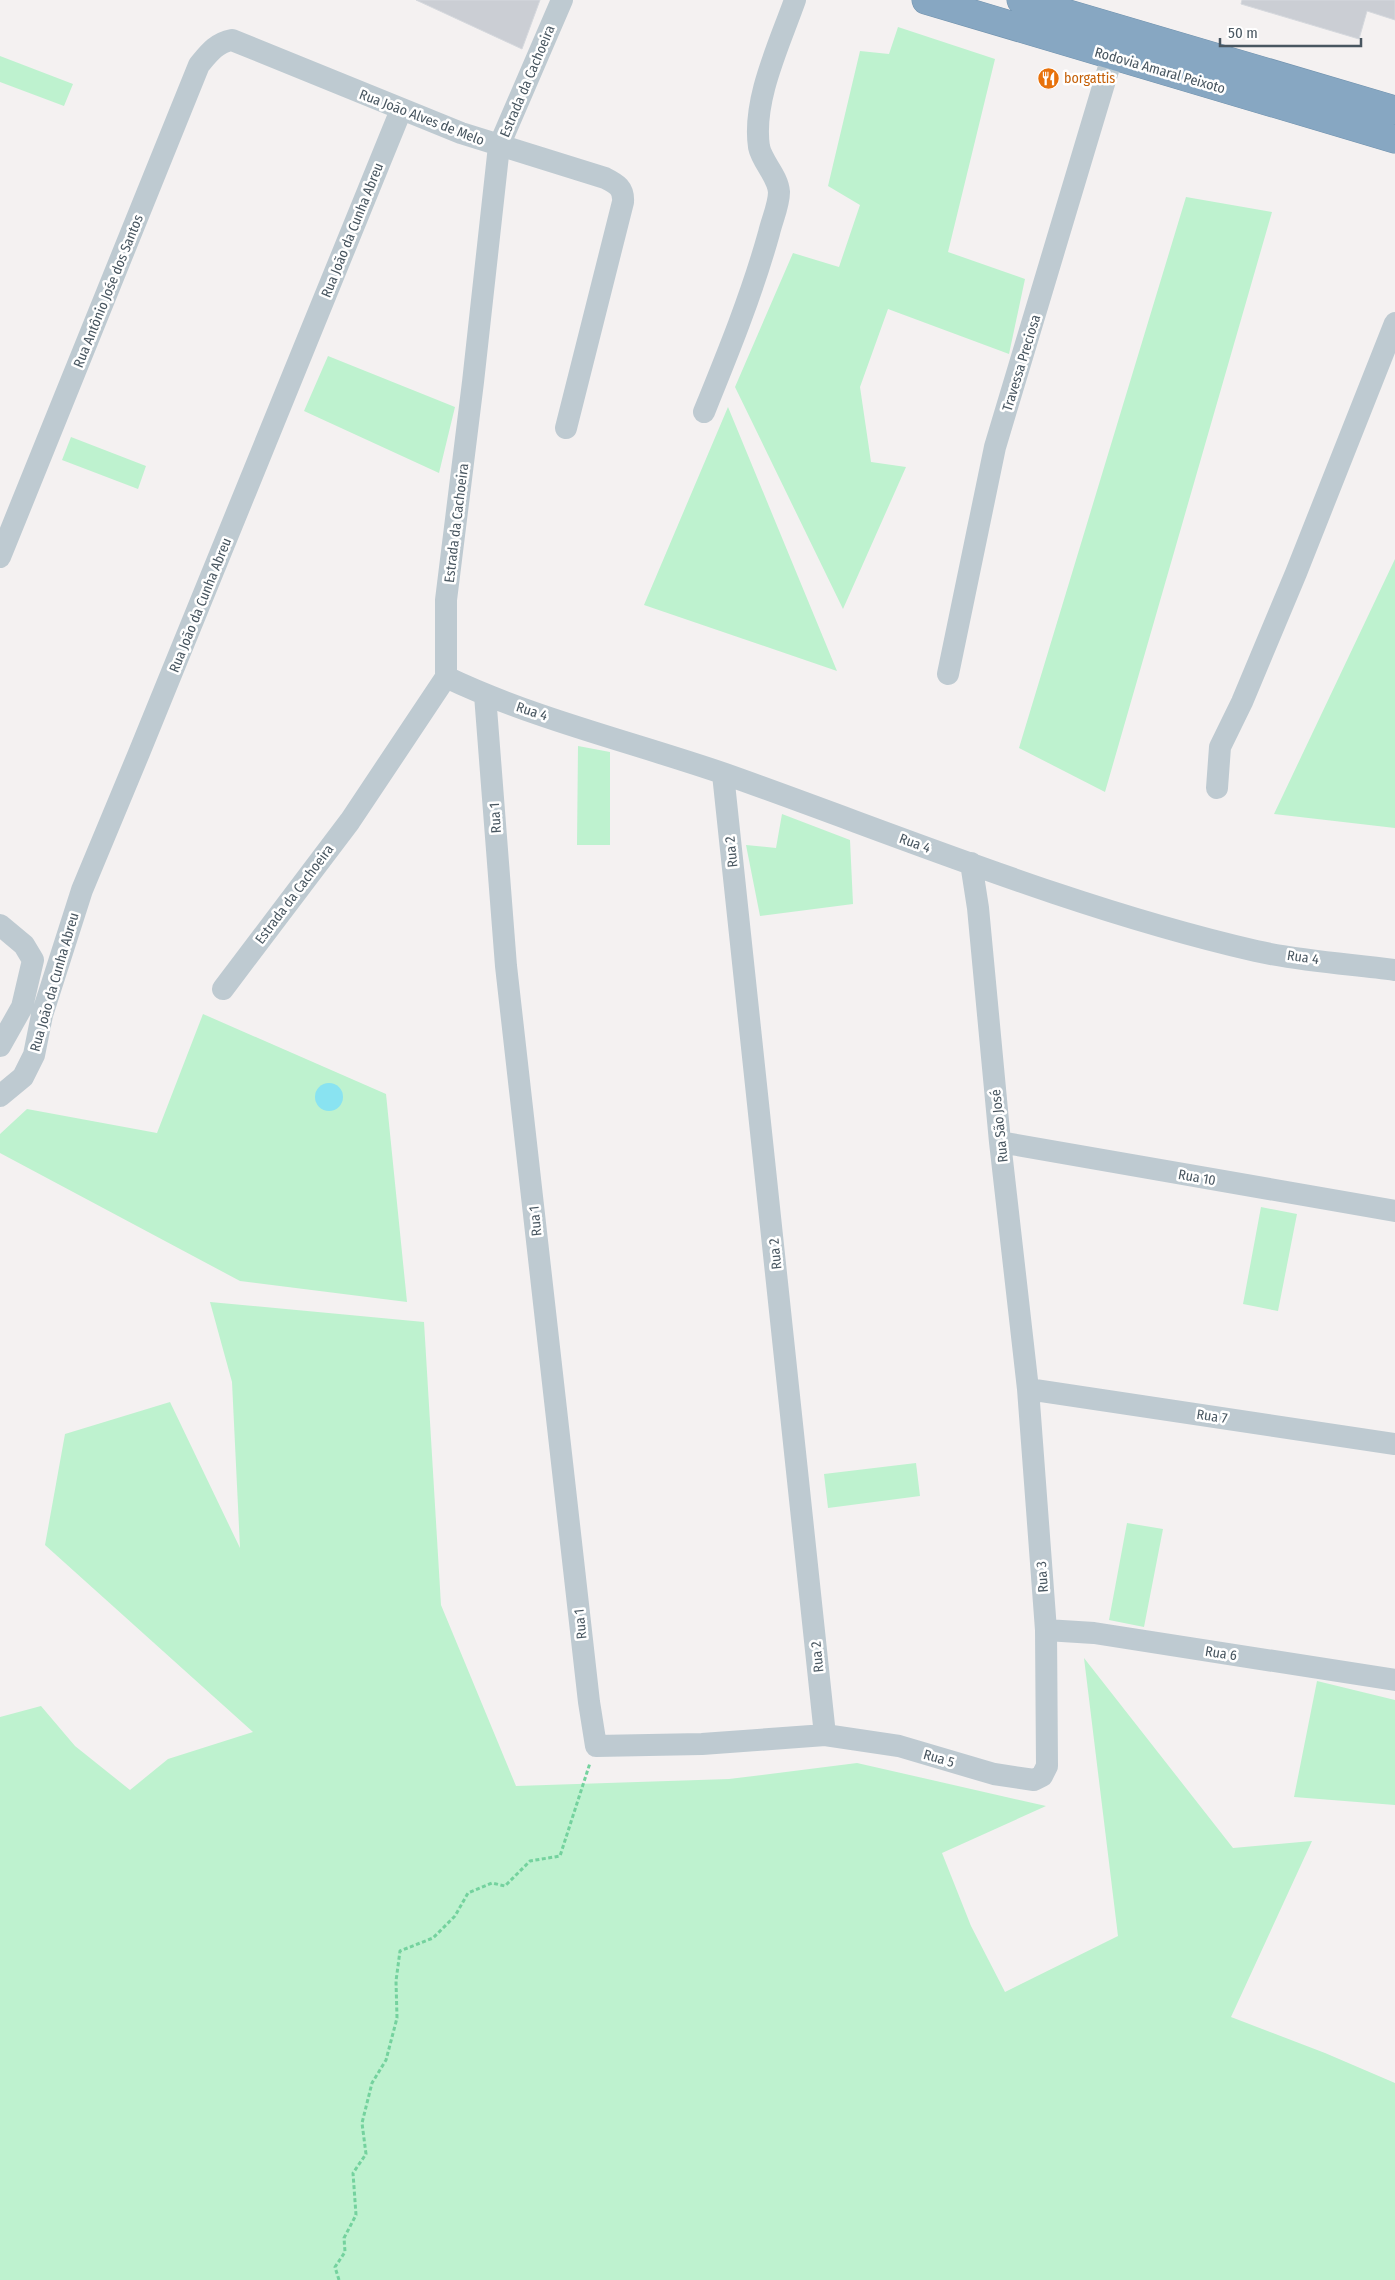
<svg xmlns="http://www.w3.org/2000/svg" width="1395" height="2280" viewBox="0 0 1395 2280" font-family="'Fira Sans Condensed',sans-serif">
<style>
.green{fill:#bef2cf}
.water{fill:#89e3f1}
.building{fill:#cbced4;stroke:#d5d8dd}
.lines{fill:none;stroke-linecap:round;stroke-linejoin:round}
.highway-casing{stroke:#7293ae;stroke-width:29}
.path{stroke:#74d29e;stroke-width:3;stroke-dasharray:4 2.5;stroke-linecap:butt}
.street{stroke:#becad1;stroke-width:22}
.highway{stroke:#87a7c2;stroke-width:28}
.labels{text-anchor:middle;stroke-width:5;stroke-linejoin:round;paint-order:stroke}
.street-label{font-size:14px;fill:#485660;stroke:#fff}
.food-label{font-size:14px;fill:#c56008;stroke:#fff;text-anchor:start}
</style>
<rect width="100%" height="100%" fill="#f4f1f1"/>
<path class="green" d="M898 27 995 59 948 252 1025 279 1009 354 888 309 860 387 871 462 906 467 843 609 735 387 793 253 839 267 860 205 828 186 860 51 889 54Z
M0 56 73 84 64 106 0 82Z
M1186 197 1272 212 1105 792 1019 748Z
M328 356 455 407 439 473 304 411Z
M728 407 837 671 644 605Z
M71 437 146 466 138 489 62 460Z
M1395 559V828L1274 814Z
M578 746 610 752V845H577Z
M782 814 850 840 853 904 760 916 746 845 776 848Z
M203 1014 386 1094 407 1302 240 1281 0 1153V1134L27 1109 157 1133Z
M1261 1207 1297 1214 1278 1311 1243 1304Z
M210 1302 424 1322 441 1605 516 1786 729 1779 857 1763 1046 1806 942 1853 971 1926 1005 1992 1118 1936 1084 1658 1233 1848 1312 1841 1231 2017 1325 2053 1395 2083V2280H0V1717L41 1706 75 1746 130 1790 168 1759 253 1732 45 1545 65 1434 170 1402 240 1548 232 1382Z
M916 1463 920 1496 828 1508 824 1474Z
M1127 1523 1163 1529 1144 1627 1109 1620Z
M1317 1681 1395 1700V1805L1294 1797Z"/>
<path class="water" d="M315 1097a14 14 0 1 1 28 0a14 14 0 1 1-28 0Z"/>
<path class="building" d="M416 0H540L522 49Z
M1242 0H1395V20L1367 11 1359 39 1241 4Z"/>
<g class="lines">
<defs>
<path id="highway" d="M926 0 1395 139
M1021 0 1395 110"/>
</defs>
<use href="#highway" class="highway-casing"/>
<path class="path" d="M339 2280 335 2267 345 2252 344 2238 356 2215 353 2173 366 2154 362 2123 372 2083 386 2060 397 2018 396 1981 400 1951 433 1938 455 1916 468 1893 492 1883 505 1886 530 1861 560 1856 590 1763"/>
<path class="street" d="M704 412C728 353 752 294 769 233 772 220 779 205 779 192 778 176 762 162 759 147 752 100 780 43 795 0
M0 557 199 65C209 53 216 43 232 40L461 133 605 178C617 184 624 188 623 202L566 428
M948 674 995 447 1112 57
M446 677C534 719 632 742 725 774 900 836 1074 909 1256 951 1300 961 1350 964 1395 970
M485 695 506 966 589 1702 596 1746 702 1744 825 1735 899 1746 994 1774 1034 1780 1042 1776 1047 1766 1046 1630 1028 1389 1000 1142 978 908 971 863
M723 774 825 1735
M1217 788 1220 747 1242 702 1296 573 1395 323
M0 925 24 945 33 960 22 1007 0 1046
M223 989 350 821 446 677V600L473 382 499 146 562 0
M0 1096 23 1077 34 1055 42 1015 82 890 139 753 401 110
M1000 1142 1395 1211
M1028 1389 1395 1444
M1046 1630 1094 1633 1395 1680"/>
<use href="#highway" class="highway"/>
</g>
<defs>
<symbol id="restaurant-disc" viewBox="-11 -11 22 22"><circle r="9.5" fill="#e8710a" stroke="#fff"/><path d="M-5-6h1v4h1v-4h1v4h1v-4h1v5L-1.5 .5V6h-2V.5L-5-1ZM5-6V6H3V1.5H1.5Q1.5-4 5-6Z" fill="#fff"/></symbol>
</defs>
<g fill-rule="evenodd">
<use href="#restaurant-disc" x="1036" y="66" width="25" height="25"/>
</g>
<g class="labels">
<g class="street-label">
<text transform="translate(1160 70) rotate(16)" y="5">Rodovia Amaral Peixoto</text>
<text transform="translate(527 81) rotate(-67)" y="5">Estrada da Cachoeira</text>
<text transform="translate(422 117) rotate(21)" y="5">Rua João Alves de Melo</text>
<text transform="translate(352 230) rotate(-68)" y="5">Rua João da Cunha Abreu</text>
<text transform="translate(108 291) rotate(-68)" y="5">Rua Antônio Jośe dos Santos</text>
<text transform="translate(1021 363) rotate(-73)" y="5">Travessa Preciosa</text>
<text transform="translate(456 523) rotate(-83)" y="5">Estrada da Cachoeira</text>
<text transform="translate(200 605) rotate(-68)" y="5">Rua João da Cunha Abreu</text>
<text transform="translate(532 711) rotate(18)" y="5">Rua 4</text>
<text transform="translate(495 818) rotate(-94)" y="5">Rua 1</text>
<text transform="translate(915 843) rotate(20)" y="5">Rua 4</text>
<text transform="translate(731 852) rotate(-96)" y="5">Rua 2</text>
<text transform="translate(294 894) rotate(-53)" y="5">Estrada da Cachoeira</text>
<text transform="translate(1303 957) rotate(8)" y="5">Rua 4</text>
<text transform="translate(54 982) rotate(-74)" y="5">Rua João da Cunha Abreu</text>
<text transform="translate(999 1126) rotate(-96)" y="5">Rua São José</text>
<text transform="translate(1197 1177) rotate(10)" y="5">Rua 10</text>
<text transform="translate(535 1221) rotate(-96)" y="5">Rua 1</text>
<text transform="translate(775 1254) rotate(-96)" y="5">Rua 2</text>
<text transform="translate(1212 1416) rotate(8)" y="5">Rua 7</text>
<text transform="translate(1042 1577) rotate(-94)" y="5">Rua 3</text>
<text transform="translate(580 1624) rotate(-96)" y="5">Rua 1</text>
<text transform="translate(1221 1653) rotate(9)" y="5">Rua 6</text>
<text transform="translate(817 1657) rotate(-96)" y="5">Rua 2</text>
<text transform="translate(939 1758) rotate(16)" y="5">Rua 5</text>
</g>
<g class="food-label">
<text x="1064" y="83">borgattis</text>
</g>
</g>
<path d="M1220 38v8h141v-8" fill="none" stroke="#485660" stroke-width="2.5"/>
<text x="1228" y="38" font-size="15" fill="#485660" stroke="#ffffff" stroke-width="4" paint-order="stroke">50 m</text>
</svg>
